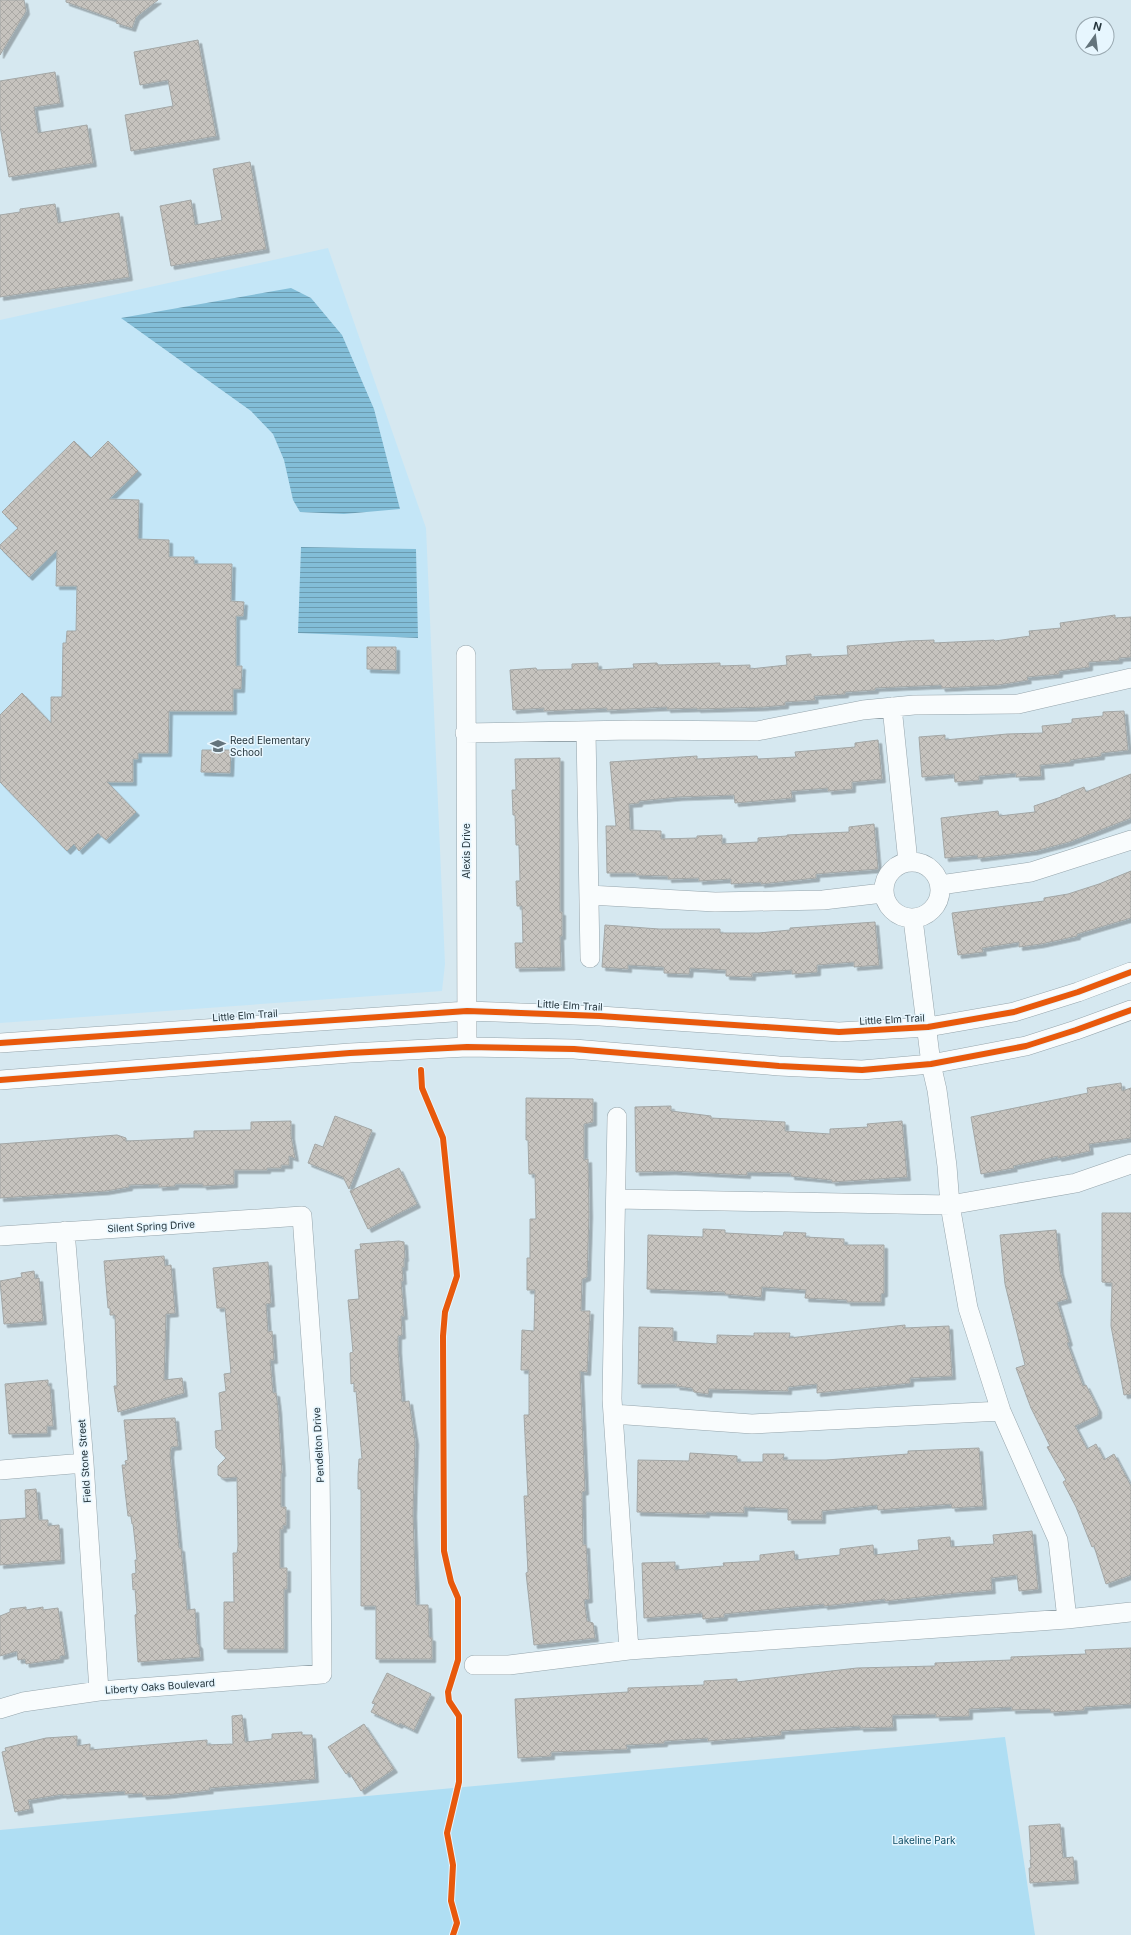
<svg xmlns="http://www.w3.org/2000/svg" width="1131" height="1935" viewBox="0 0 1131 1935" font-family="Inter,sans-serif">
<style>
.built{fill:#c4e6f7}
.park{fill:#afdef3}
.water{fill:url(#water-rules)}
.building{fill:url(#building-cross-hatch);stroke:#a3a7a6;filter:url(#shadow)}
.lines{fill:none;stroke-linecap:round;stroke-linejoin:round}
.minor-casing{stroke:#95a4ab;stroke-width:20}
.minor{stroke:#f9fcfd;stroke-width:19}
.cycleway-casing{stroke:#e7f6fe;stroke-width:8}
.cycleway{stroke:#e8590c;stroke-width:6}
.labels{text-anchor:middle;stroke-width:3;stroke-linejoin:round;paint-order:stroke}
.poi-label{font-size:10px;fill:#26363d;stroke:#e7f6fe;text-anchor:start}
.street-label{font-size:10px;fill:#26363d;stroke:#e7f6fe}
.park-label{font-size:10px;fill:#104f67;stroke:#e7f6fe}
</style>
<defs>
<pattern id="water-rules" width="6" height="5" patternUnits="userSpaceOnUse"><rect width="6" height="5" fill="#83bed8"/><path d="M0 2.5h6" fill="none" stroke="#6b9bb0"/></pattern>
<pattern id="building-cross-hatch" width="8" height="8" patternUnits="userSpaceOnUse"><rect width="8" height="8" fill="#c6c3be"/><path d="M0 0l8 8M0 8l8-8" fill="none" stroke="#aaa8a4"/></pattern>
<filter id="shadow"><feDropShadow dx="3.5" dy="3.5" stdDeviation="0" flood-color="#0004"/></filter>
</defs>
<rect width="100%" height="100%" fill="#d6e8f0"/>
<path class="built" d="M328 248 426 528 445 964 442 991 0 1023V320Z"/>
<path class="park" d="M1005 1737 1035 1935H0V1830Z"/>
<path class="water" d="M291 288 311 298 342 335 374 409 400 509 344 514 300 512 293 500 284 460 273 434 251 411 121 318Z
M301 547 416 549 418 638 298 633Z"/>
<path class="building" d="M0 0H24L26 11 0 55Z
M66 0H158L136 17 132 28 116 23 117 20 66 2Z
M198 40 216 136 131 151 125 115 173 106 168 80 140 85 134 52Z
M55 72 60 103 34 107 38 133 87 125 93 163 9 177 0 126V81Z
M250 162 266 249 171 266 160 206 191 200 195 225 222 220 213 169Z
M55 204 58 223 119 213 129 277 0 297V215L20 212V209Z
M74 441 91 458 108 441 138 471 109 499 139 500 138 539 169 540V557H194V564H232L231 601 244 602 243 616H236V666H242L241 689H233V711H169L168 753H138V759H133V782H107L136 812 106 840 98 833 79 851 74 844 67 851 0 782V715L22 693 51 723V697H62L63 643H66L67 631H76L77 586H56L57 550 29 577 0 548V545L18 528 2 512Z
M1115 615V618L1131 617V657L1119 658V660L1089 662V667L1059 671V674L1027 677 1028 680 998 685 942 688 941 685 875 688V690L845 692V694L814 696 815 700 785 702V705L764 707 697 709V708L667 709V707L607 710V708L544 711V708L513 710 510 670 536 668 537 670 572 669V664L598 663V670L634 668 633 664 657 663 658 665 720 663V666L750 665V669L787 665 786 656 811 654V657L848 655 847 646 908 641 934 640V643L994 640 995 641 1030 636 1029 631 1061 628 1060 623Z
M367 647H396V670L367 669Z
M1124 711 1128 750 1101 753V756L1070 760V762L1040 765 1041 776 1016 777V773L979 776V780L955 782 954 774 922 777 919 737 945 735V740L1007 734 1043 733 1042 726 1072 723V719L1103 716V712Z
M878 740 882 779 852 782V789L828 791V788L791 791 792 798 735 803 734 795 678 797 639 801V803L629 804 630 830 661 831V839L697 838V836L722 835V844L758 842V838L787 836V835L849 832V827L874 824 878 869 816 874V878L761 884V882L731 884V879L699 881V878L668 879V876L636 875V873H607L606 826H616L610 762 697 756V759L757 756 758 759 796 757 795 752 855 747V743Z
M202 750H231L230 773 201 772Z
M560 758V912H562V936H560L561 967 516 968 515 943H523L522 906H517L516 881H520L519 845H516L515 815H513L512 790H516L515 759Z
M1131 774V818L1069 842 1035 851 978 858 977 855 945 858 941 818 998 811 999 816 1035 812 1034 806 1061 797V796L1084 787 1086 792Z
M1131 871V918L1077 934V936L1041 944 1019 947V942L982 948 983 952 958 955 952 913 1044 901V898L1068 894 1099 884Z
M875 922 879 965 854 967V962L817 965V972L792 974V970L752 973V977L726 976V970L690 968 689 974 664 973V967L628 965V969L602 967 605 925 659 929H720V933H759L790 930V928Z
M1121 1083 1122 1091 1131 1088V1138L1089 1144 1090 1151 1058 1158V1156L1013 1166 1014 1168 981 1174 971 1117 1088 1093 1087 1088Z
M526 1098 593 1099V1122L584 1124V1160L588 1159 589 1214 587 1277 582 1279 581 1311H590L587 1372 580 1371 585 1491 582 1492 583 1545H586L589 1599 584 1600 587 1621 593 1623 595 1638 534 1645 526 1573 528 1572 524 1496H528L524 1415H529V1370H521L522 1330 534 1331 535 1290H527V1258H530V1219H536L535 1174H529L528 1140H526Z
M671 1106V1111L711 1116V1118L785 1122V1131L830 1134V1129L868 1127 867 1124 902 1121 907 1177 832 1182V1180L791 1176V1173L747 1172V1175L672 1171 636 1172 635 1107Z
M335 1116 372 1130 349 1189 343 1177 308 1163 315 1144 323 1147Z
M291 1121V1136L295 1158 289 1156V1165H281V1168H267V1170H234V1184L203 1186V1184H175V1186L159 1187V1184L129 1185V1187L106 1191 0 1198V1144L117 1135 126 1138V1141L194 1138V1131L251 1130V1122Z
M399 1168 417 1204 368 1229 350 1191Z
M1102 1213H1131V1394L1124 1395 1111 1326 1112 1283 1102 1282Z
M703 1229 725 1230V1233L783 1236 784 1232 806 1233 805 1237 844 1239V1245H884V1293L881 1294V1302H847V1300L805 1298 806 1290 762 1287 761 1297 725 1294V1292L647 1289 648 1235 703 1237Z
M1056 1230 1060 1271 1068 1299 1057 1302 1069 1342 1067 1343 1083 1386 1086 1385 1098 1409V1415L1075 1426 1087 1449 1096 1444 1104 1460 1114 1454 1131 1486V1575L1106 1584 1094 1546 1092 1547 1076 1507 1063 1482 1066 1480 1047 1447 1050 1446 1031 1408 1016 1368 1025 1365 1005 1284 1000 1235Z
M399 1241 404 1242 405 1258H404V1267H402L403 1281H401L404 1316H401L402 1335 398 1336V1350L402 1402 409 1401 415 1441 413 1513 416 1605H428L429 1637 432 1638V1659H376V1606H361V1489H358V1474L359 1459H362L356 1391 354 1392V1383L351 1384 350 1353 353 1352 348 1300 359 1299 355 1250 361 1249 360 1244Z
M164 1256 165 1266 171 1265 175 1313 166 1314 164 1380 182 1378 184 1393 118 1412 114 1386H117L115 1315H110V1308H108L104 1261Z
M268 1262 271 1303 266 1304 268 1332 272 1331 274 1360H270L273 1393H276L278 1409 282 1473H281V1507H286V1525H283V1529H280V1568H287V1589H284V1649H224V1602H234L233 1553H237L238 1546 237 1477 223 1478 218 1475V1466L226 1458 216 1448 215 1431 222 1430 219 1393 226 1391 224 1374 231 1373 225 1308H217L213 1268Z
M34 1271 35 1279 39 1278 43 1321 4 1324 0 1281 22 1277 21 1273Z
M905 1325V1328L949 1326 952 1376 910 1378V1383L817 1393V1384L788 1387V1391L709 1389 708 1394 694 1392 692 1388 676 1386 677 1384H638L639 1327 673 1328V1341L717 1344V1335L754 1336V1333H790L789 1338Z
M48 1380V1386H50L53 1426H47V1433L9 1434 5 1384Z
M175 1418 178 1446 171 1447 170 1454 179 1548H181L187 1610 195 1609 197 1643 199 1645 200 1657 138 1662 135 1615 137 1614 135 1589 133 1590 132 1574 136 1573 135 1560H137L133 1524H132L131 1516H128L122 1465H126L125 1461 128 1460 124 1420Z
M979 1448 983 1506 952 1508 951 1504 878 1510 877 1505 822 1511V1520H788V1509L744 1507V1513L706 1512V1514L637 1512 638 1460 689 1461 690 1453 737 1456V1462H763V1454H784L783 1460H826L908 1454V1451Z
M36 1489 39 1520H48V1526L59 1525 61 1560 0 1565V1520L26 1518 25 1490Z
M1032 1531 1038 1589 1019 1591 1017 1575 991 1578 992 1590 956 1593 885 1601V1599L824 1606V1604L724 1614V1617L703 1619 702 1613 644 1618 642 1563 675 1562V1570L724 1566 723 1563 760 1561V1555L794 1551 795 1560 840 1555V1549L873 1545 874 1555 919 1550 918 1540 950 1537 951 1547 994 1544 993 1535Z
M26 1607V1610L43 1607V1610L58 1608 65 1655 60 1656V1659L26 1664 25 1659 18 1660 17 1651 0 1656V1616L10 1612V1609Z
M1131 1648V1704L1084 1707V1710L1051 1712 1050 1709 1012 1710V1707L969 1709V1716L936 1717V1714L892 1715 893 1727 860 1728V1726L781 1731V1735L708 1741V1738L664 1741V1743L626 1745 627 1749 551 1752V1756L518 1758 515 1699 628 1692V1688L704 1685V1681L737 1679V1682L857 1668 935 1666V1663L1011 1660V1657L1086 1654 1085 1650Z
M387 1673 431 1694 414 1730 400 1723 399 1725 371 1712 375 1704 372 1703Z
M242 1715 245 1742 272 1739V1734L302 1732V1735H312L315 1779 209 1788 210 1790 166 1795 143 1796 142 1793 125 1794V1791L63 1795V1794L28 1800 30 1809 15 1812 2 1752 6 1751 5 1748 46 1738 77 1736V1746L90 1744V1750L207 1740V1745L233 1744 232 1716Z
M364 1724 394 1769 361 1791 349 1772 346 1774 328 1747Z
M1060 1824 1063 1858 1073 1857 1075 1880 1030 1883 1029 1868H1031L1030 1860H1031L1029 1826Z"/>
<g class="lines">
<defs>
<path id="minor" d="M466 655 467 1047
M892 707 908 862
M586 731 590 958
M465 733 633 730 757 731 863 710 914 705 1018 704 1131 678
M884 890a28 28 0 1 1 56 0a28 28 0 1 1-56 0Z
M940 885 1031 872 1131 840
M589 895 715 902 823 900 883 893
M913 919 931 1064 937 1090 947 1166 950 1205 968 1308 1001 1411 1058 1540 1067 1619
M0 1043 467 1011 600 1016 839 1032 928 1027 1014 1012 1078 992 1131 972
M0 1080 350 1053 467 1047 574 1049 779 1066 862 1070 931 1064 1026 1046 1076 1030 1131 1010
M617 1117 612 1399 629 1650
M616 1199 950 1205 1076 1183 1131 1164
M65 1231 84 1463 99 1691
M0 1236 302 1216 320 1464 322 1674 99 1691 23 1702 0 1709
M613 1414 752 1424 1001 1411
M0 1470 84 1463
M474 1665H509L629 1650 1067 1619 1131 1612"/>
</defs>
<use href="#minor" class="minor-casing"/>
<use href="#minor" class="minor"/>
<defs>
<path id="cycleway" d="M0 1043 467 1011 600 1016 839 1032 928 1027 1014 1012 1078 992 1131 972
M421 1070 422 1088 443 1138 457 1276 445 1312 443 1336 444 1551 451 1582 458 1598V1660L448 1692 449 1701 459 1716V1782L447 1833 453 1865 451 1901 457 1923 453 1935
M0 1080 350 1053 467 1047 574 1049 779 1066 862 1070 931 1064 1026 1046 1076 1030 1131 1010"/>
</defs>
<use href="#cycleway" class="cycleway-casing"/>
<use href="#cycleway" class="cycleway"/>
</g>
<defs>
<symbol id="school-bare" viewBox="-9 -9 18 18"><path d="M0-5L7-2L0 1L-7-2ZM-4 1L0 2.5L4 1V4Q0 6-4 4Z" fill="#64747c" stroke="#e7f6fe" stroke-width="2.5" paint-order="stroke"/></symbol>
</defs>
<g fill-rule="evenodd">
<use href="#school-bare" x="207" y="735" width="22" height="22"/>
</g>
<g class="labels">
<g class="poi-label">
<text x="230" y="744">Reed Elementary<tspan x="230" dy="12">School</tspan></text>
</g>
<g class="street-label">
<text transform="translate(466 851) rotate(-90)" y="4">Alexis Drive</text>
<text transform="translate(570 1005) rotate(3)" y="4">Little Elm Trail</text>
<text transform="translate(245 1015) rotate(-4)" y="4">Little Elm Trail</text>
<text transform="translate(892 1019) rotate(-3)" y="4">Little Elm Trail</text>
<text transform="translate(151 1226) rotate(-3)" y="4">Silent Spring Drive</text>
<text transform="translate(318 1445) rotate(-93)" y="4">Pendelton Drive</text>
<text transform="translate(84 1461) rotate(-94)" y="4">Field Stone Street</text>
<text transform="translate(160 1686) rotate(-4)" y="4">Liberty Oaks Boulevard</text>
</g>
<g class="park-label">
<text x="924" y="1844">Lakeline Park</text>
</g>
</g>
<g transform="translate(1095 36) rotate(14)"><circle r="19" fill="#e7f6fe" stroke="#9aa9b1"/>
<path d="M0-3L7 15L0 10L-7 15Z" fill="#64747c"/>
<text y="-6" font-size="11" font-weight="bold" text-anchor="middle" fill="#26363d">N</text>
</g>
</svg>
